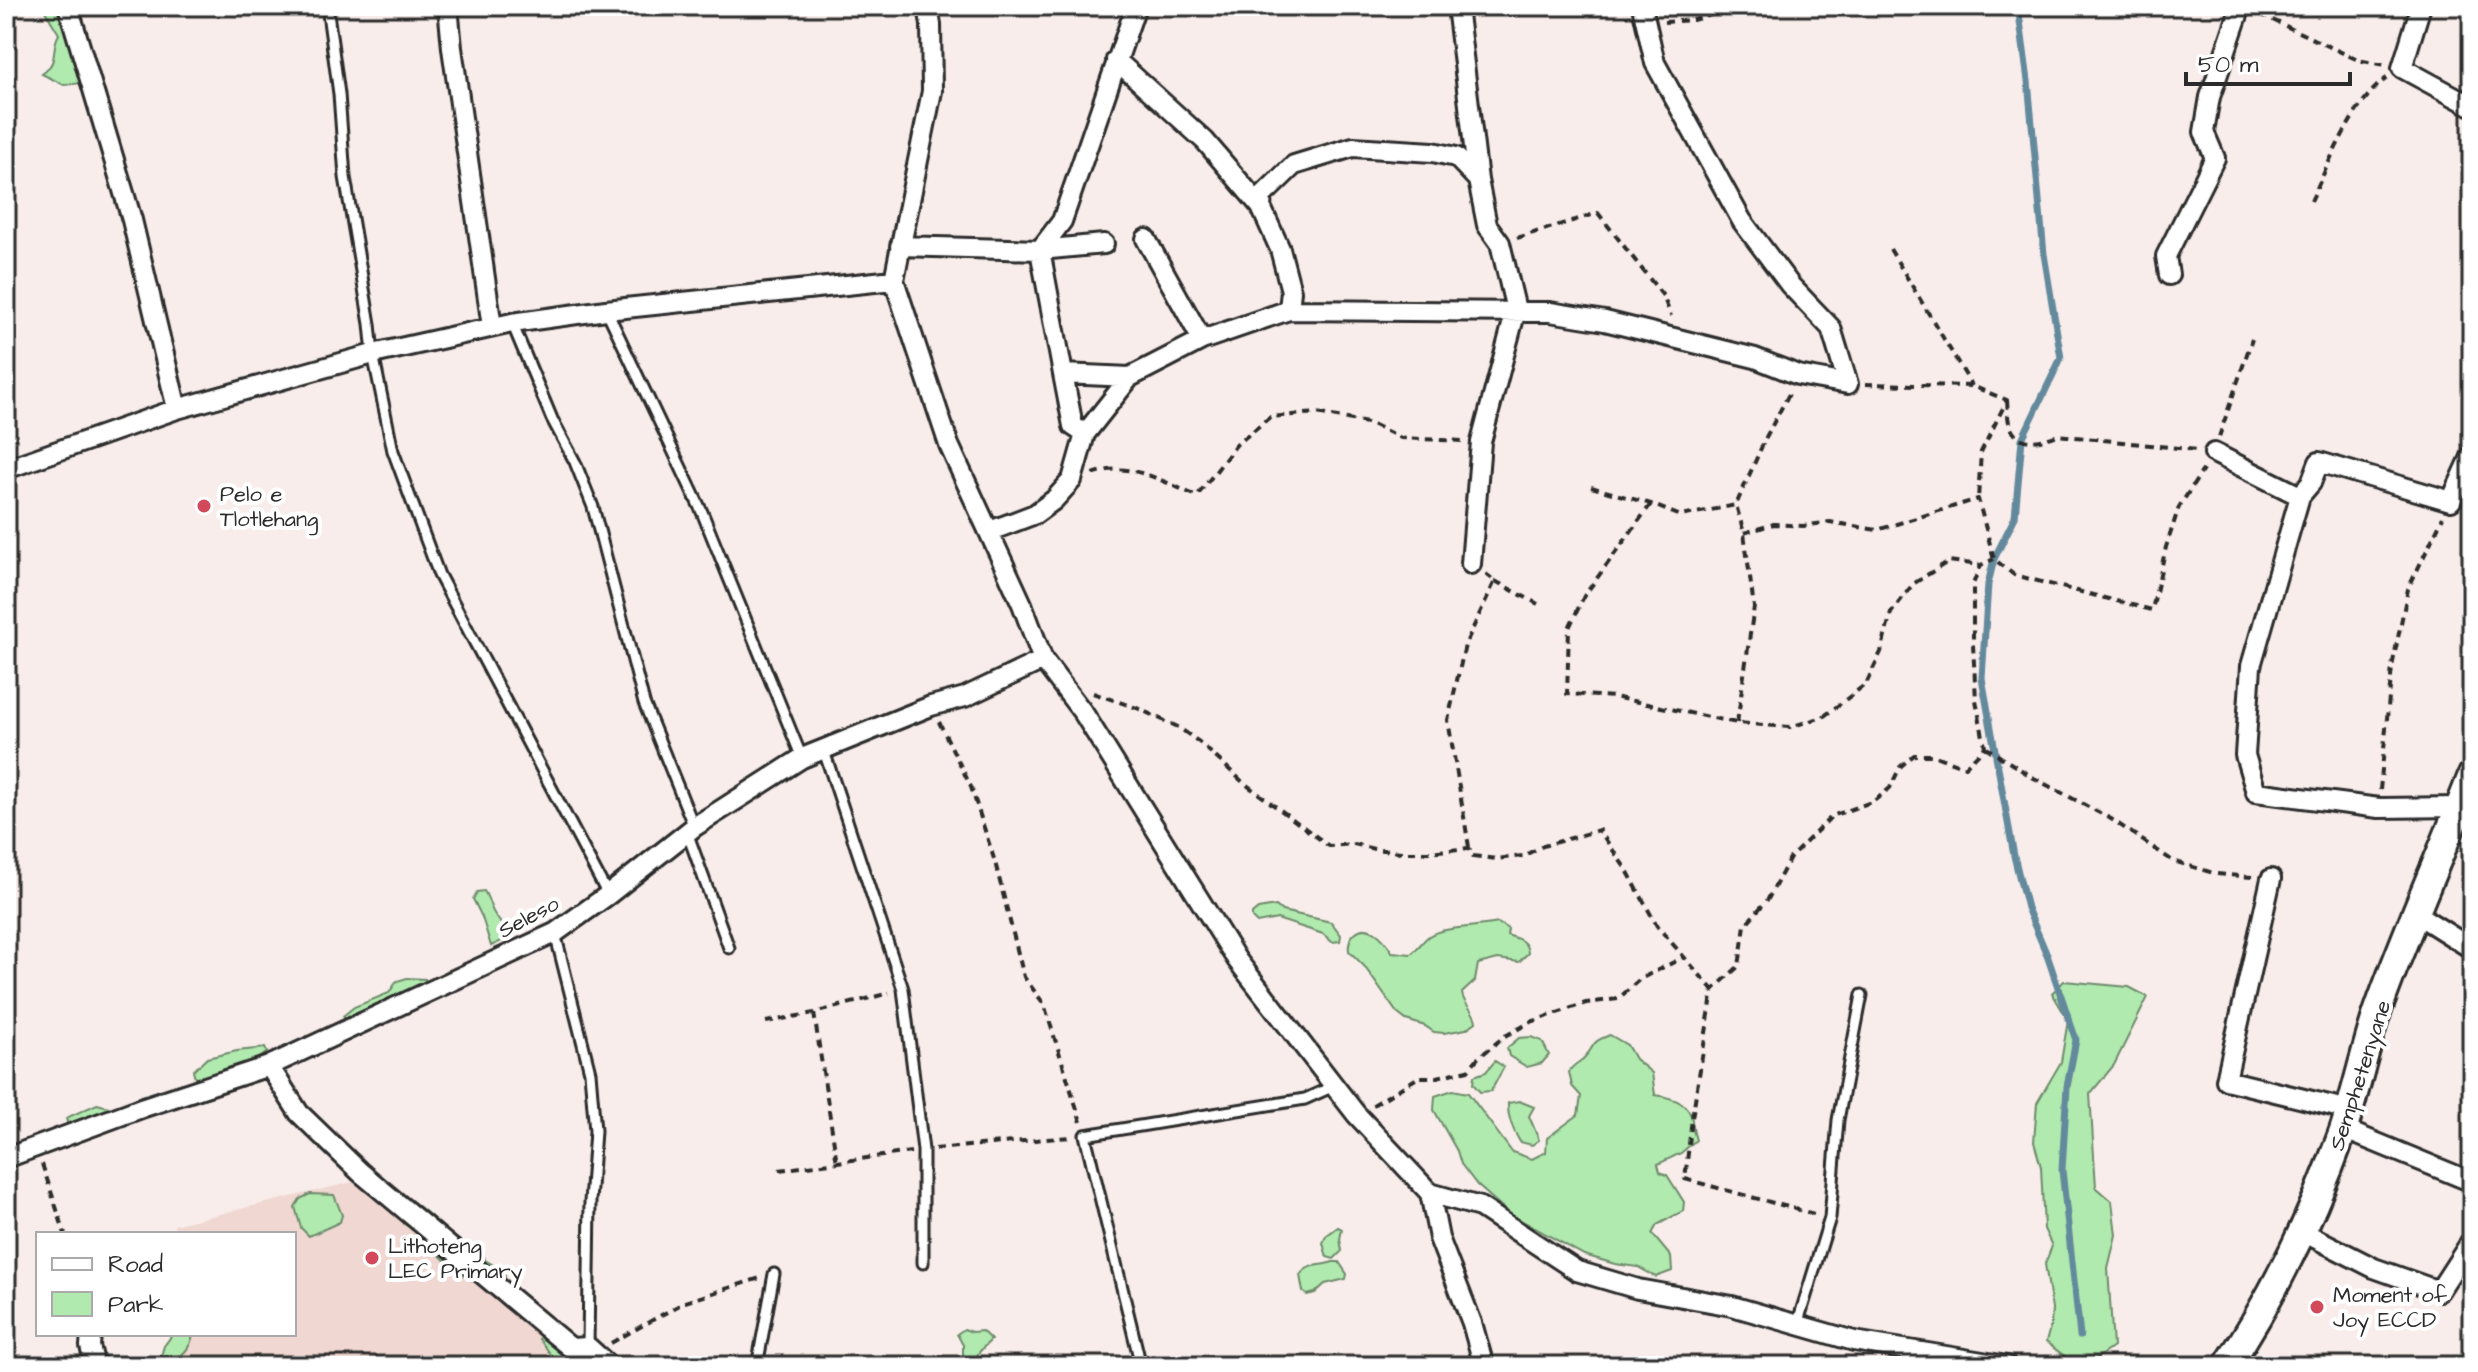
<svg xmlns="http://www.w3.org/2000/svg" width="2478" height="1372" viewBox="0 0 2478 1372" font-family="'Architects Daughter',sans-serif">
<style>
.built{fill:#f0d7d1}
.green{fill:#b0eaae;stroke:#6e8a6c;stroke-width:2}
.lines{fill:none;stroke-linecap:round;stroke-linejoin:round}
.stream{stroke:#63899d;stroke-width:7}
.lane-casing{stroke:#2b2b2b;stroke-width:15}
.street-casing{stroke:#2b2b2b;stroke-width:24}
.secondary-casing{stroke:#2b2b2b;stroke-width:32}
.path{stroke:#2b2b2b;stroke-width:4;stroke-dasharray:8 6;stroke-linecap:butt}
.lane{stroke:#fff;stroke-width:9}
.street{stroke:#fff;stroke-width:18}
.secondary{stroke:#fff;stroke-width:26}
.poi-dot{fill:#d1495b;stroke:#fff;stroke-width:3}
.labels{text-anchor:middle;stroke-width:8;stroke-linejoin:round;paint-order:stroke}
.poi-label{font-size:22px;fill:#2b2b2b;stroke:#fff;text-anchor:start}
.street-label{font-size:22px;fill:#2b2b2b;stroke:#fff}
</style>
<rect width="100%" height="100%" fill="#f8edea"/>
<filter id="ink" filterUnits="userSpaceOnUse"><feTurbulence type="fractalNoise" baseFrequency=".0125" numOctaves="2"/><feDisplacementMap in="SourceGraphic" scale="16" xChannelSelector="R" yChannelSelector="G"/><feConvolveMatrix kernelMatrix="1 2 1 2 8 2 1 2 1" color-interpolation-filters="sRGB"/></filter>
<g filter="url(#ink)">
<path class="built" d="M361 1180 574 1366H178L177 1334H294V1234H174V1225Z"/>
<path class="green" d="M42 6H62L83 83 64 85 42 74C60 61 50 49 59 34Z
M484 891C489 898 490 908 495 915 501 923 505 929 508 938L491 946 482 917 473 899 477 892Z
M1276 906 1282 911 1331 922 1341 935 1340 941 1332 942 1323 934 1277 919 1257 923 1252 918V914L1258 909Z
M1498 923 1508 929 1507 935C1518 939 1527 940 1528 953L1519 962 1498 959 1478 964 1475 981 1462 993C1463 1005 1475 1010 1476 1022L1466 1029 1444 1033 1434 1032 1425 1026 1406 1020 1397 1013 1364 966 1349 951C1347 936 1360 923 1374 932 1381 936 1388 945 1392 952L1411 954C1418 949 1422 941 1429 936 1442 927 1480 927 1498 923Z
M407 978 425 979 426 984 346 1021 343 1016 354 1007 389 993 397 981Z
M2064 981 2129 987 2148 997 2114 1065 2090 1094 2096 1187 2112 1201 2116 1235 2108 1268 2113 1347C2078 1372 2078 1366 2046 1342L2051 1324 2052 1309 2045 1264 2052 1246 2044 1229 2041 1167 2034 1142 2037 1103 2061 1062 2068 1020 2052 993Z
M1610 1035 1627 1045 1635 1059 1652 1073 1655 1095C1670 1097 1690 1103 1692 1120 1693 1128 1693 1132 1696 1140L1681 1153 1658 1164 1660 1172 1667 1175 1684 1202 1683 1211 1657 1225 1652 1234 1671 1257 1672 1271 1656 1277 1638 1267 1615 1264 1584 1255 1510 1214 1477 1185 1461 1164 1457 1151 1434 1110 1435 1096 1453 1090 1468 1093 1512 1152 1532 1159 1546 1152 1547 1138 1578 1115 1581 1096 1572 1086 1569 1072C1573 1064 1578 1064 1584 1058 1597 1045 1588 1043 1610 1035Z
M1531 1037 1542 1041 1549 1055 1542 1063 1527 1067 1509 1056 1507 1048 1519 1038Z
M265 1048 267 1052C255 1066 214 1077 196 1082L193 1071 207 1058 237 1051Z
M1495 1061 1504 1067 1491 1091 1480 1092 1473 1084 1474 1076 1486 1072Z
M1519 1101 1534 1107 1529 1116 1539 1140 1532 1145 1520 1142C1513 1130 1507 1117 1508 1103Z
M97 1104 109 1107 108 1114 68 1127 66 1118Z
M310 1194 334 1195 342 1215 340 1222 309 1236 301 1228 295 1207 300 1199Z
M409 1199C433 1214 456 1246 483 1251L485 1260 502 1270 505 1276 501 1283C493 1282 483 1283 475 1281 447 1270 429 1239 404 1224L401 1207Z
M1338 1227 1342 1229 1340 1239 1342 1251 1334 1259 1327 1257 1323 1243 1326 1236Z
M1333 1262H1339L1347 1274 1346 1279 1325 1284 1315 1293 1307 1295 1303 1292 1300 1275C1310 1262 1320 1267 1333 1262Z
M964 1329 972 1332 982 1331 991 1340C984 1347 974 1355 974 1366H963V1345L957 1334Z
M541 1332 578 1354 581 1358 580 1363 560 1366 539 1339Z
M173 1334H193C191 1349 181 1358 167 1365L160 1359 164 1346Z"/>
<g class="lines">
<path class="stream" d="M2018 6 2028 81 2044 254 2061 358 2022 439 2015 517 1994 559 1988 584 1982 678 2014 856 2027 908 2047 955 2076 1040 2067 1087 2062 1170 2080 1336"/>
<defs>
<path id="lane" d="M327 6 339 94 345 177 370 324 373 354 393 451 439 575 608 895
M607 311 702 512 802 758
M512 323 552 419 575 462 593 507 644 703 694 827
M823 748 903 989 923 1150V1263
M687 832 729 948
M555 933 590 1072 595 1131 590 1202 588 1347
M1797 1325 1830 1218 1838 1120 1862 995
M583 1366 596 1355
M757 1366 774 1274
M1141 1366 1085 1135 1305 1099 1334 1086"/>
<path id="street" d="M68 6 132 220 177 409
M448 6 452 48 492 327
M928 6 931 25 932 91 894 280 949 445 1022 604 1043 660 1084 714 1237 960 1356 1114 1430 1193 1439 1238 1472 1323 1484 1366
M1457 6 1478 180 1487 225 1500 243 1516 310 1481 442 1471 564
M2421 6 2402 68 2472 106
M1116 60 1205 141 1261 207
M1146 239 1202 340
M1104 244 1040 250 1063 374 1130 377
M900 246 1040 250 1062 221 1136 6
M2169 275 2166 256 2215 158 2204 132 2210 97 2241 6
M1289 310 1291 291 1280 249 1261 207 1262 196 1294 165 1353 147 1433 152 1456 157 1478 180
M1063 374 1073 426 1085 434
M2214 453 2300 496 2311 483 2319 462 2451 501 2472 455
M6 469 177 409 373 354 512 323 606 310 894 280
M2300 496 2251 666 2245 755 2256 792 2379 808 2459 807
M990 531 1035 514 1054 500 1072 480 1085 434 1130 377 1202 340 1289 310 1550 312 1605 321 1755 358 1798 375 1848 384 1831 328 1790 285 1742 221 1655 63 1642 6
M2271 879 2226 1080 2349 1110
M2415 913 2472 949
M269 1066 299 1113 360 1172 571 1348 588 1347 609 1366
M2343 1129 2472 1182
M6 1158 144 1107 269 1066 555 933 608 895 694 827 802 758 931 706 965 697 1043 660
M1430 1193 1480 1207 1577 1271 1638 1289 1732 1306 1854 1341 2007 1366
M2303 1232 2374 1268 2439 1291 2472 1240
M91 1334 90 1346 95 1366"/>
<path id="secondary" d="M2227 1366C2276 1292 2313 1215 2343 1131 2356 1092 2364 1052 2377 1013 2405 933 2441 855 2472 775"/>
</defs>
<use href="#lane" class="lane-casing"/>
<use href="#street" class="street-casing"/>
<use href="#secondary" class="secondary-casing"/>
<path class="path" d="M2260 14 2358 60 2384 65
M1664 22 1693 20 1743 6
M2311 201C2328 165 2354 100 2387 78
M1517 238 1598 213 1663 296 1671 316
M1890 249 1972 386
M1865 384 1972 386 2007 400 1981 452 1978 499
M2007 401C2008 409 2007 420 2011 428 2019 447 2042 441 2057 435L2196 450
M2219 437 2252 339
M1093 474C1130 460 1163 482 1197 496L1236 445 1270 417 1317 413 1372 424 1401 438 1463 441
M1591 487 1651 504 1681 516 1736 505
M1651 504 1584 596 1569 628 1567 694 1614 697 1737 723 1790 727 1823 717 1866 684 1881 652 1891 613 1913 584 1949 561 1981 565
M1744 533 1774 524 1803 526 1830 522 1877 530 1978 499 1994 559 2014 575 2152 610 2166 547 2179 507 2203 470
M1495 581 1538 604
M1093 693 1137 708 1178 727 1199 742 1244 783 1329 846 1354 844 1374 849 1401 852H1429L1469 848 1473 856 1496 859 1523 856 1543 846 1599 830 1628 872 1657 926 1713 990
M939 722 971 787 995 862 1024 977 1044 1004 1081 1122
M1737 723 1754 607 1744 533 1736 505 1766 437 1790 392
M1985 747 2034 778 2111 819 2173 861 2217 874 2252 877
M2380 790 2392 667 2408 589 2443 517
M1469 847 1448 720 1465 645 1495 581 1486 574
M814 1013 837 1163
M766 1022 814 1013 889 993
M1373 1105 1419 1077H1437L1468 1070 1478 1058 1505 1036 1531 1022 1586 1003 1618 999 1640 979 1684 957
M935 1149 1070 1137
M42 1164 65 1234
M779 1170 911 1152
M1814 1214 1685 1179 1692 1118 1713 990 1739 966 1745 925 1768 899 1790 858 1832 816 1874 801 1890 788 1900 767 1914 755H1932L1965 767 1985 747 1976 700 1973 645V584L1981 565 1994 559
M611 1343 685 1302 760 1278"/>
<use href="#lane" class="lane"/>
<use href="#street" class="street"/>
<use href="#secondary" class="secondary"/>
</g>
</g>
<g class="poi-dot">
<circle cx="204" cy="506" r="8"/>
<circle cx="372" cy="1258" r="8"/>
<circle cx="2317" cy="1307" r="8"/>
</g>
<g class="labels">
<g class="poi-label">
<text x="220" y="501">Pelo e<tspan x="220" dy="25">Tlotlehang</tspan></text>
<text x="388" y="1253">Lithoteng<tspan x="388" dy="25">LEC Primary</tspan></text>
<text x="2333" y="1302">Moment of<tspan x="2333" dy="25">Joy ECCD</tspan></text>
</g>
<g class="street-label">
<text transform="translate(528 916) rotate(-28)" y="8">Seleso</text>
<text transform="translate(2359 1075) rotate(-72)" y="8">Semphetenyane</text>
</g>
</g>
<rect width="2478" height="1372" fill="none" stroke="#fff" stroke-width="32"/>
<rect x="16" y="16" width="2446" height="1340" fill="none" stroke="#2b2b2b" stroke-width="3" filter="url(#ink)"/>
<rect x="36" y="1232" width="260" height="104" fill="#ffffff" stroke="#aaaaaa" stroke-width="2"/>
<rect x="52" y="1258" width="40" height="12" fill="#ffffff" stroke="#aaaaaa" stroke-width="2"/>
<text x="108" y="1272" font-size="24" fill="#2b2b2b">Road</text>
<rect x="52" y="1292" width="40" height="24" fill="#b0eaae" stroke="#aaaaaa" stroke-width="2"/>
<text x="108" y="1312" font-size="24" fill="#2b2b2b">Park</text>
<path d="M2186 72v12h164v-12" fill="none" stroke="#2b2b2b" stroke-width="4"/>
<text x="2198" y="72" font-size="24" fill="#2b2b2b" stroke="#ffffff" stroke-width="6" paint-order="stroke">50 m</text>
</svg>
